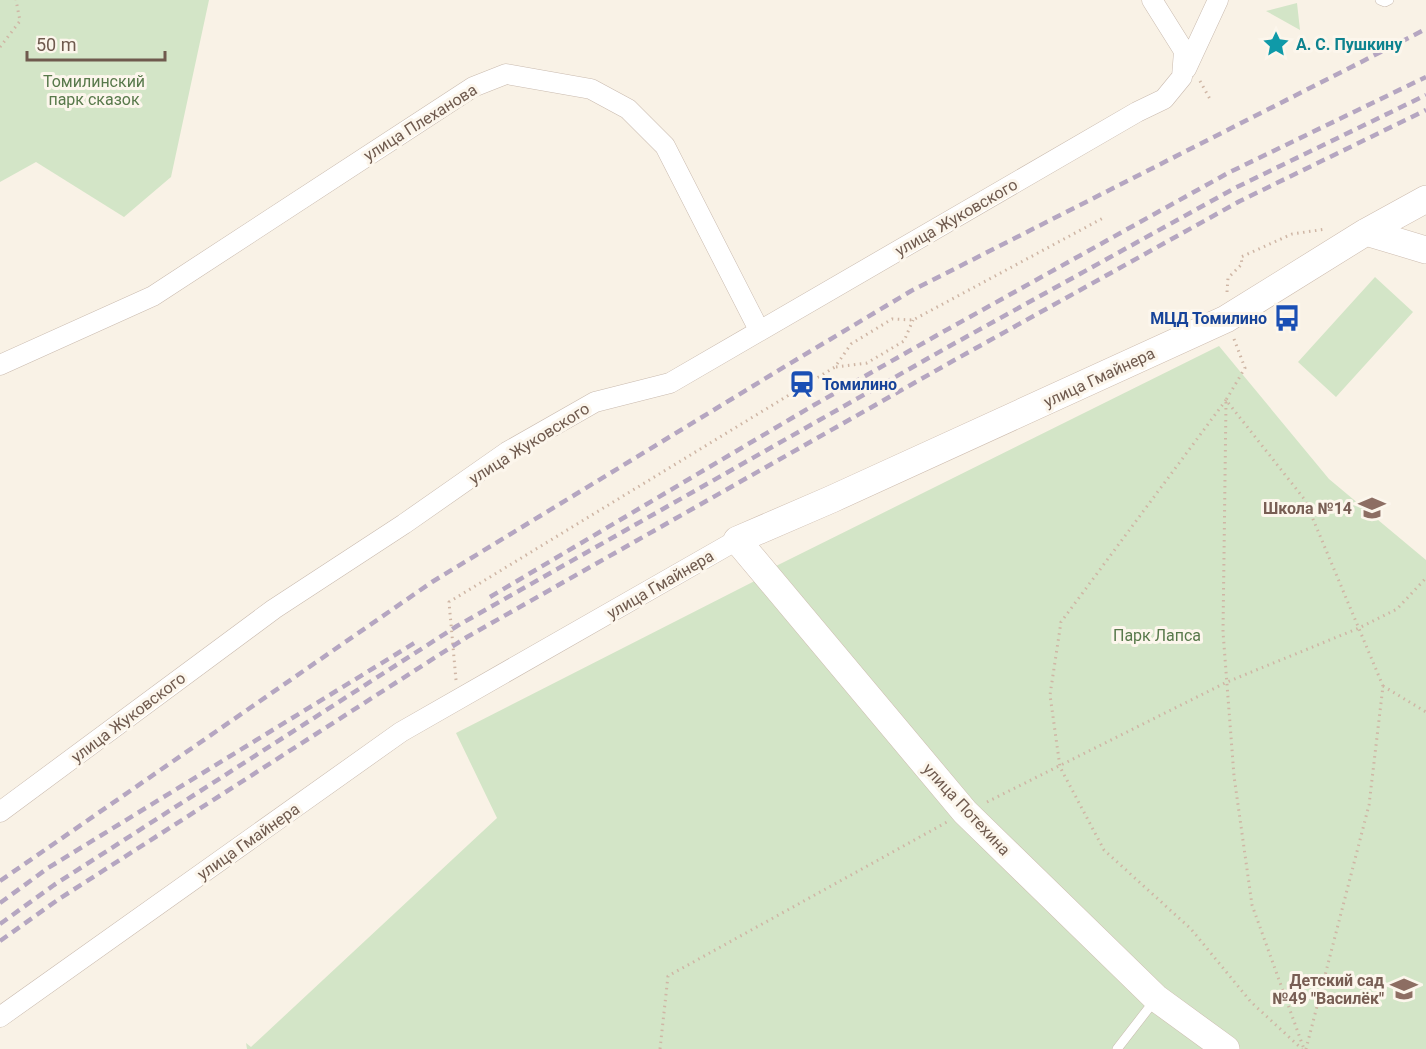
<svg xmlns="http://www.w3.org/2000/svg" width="1426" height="1049" viewBox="0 0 1426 1049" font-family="Roboto,sans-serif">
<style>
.green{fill:#d3e5c7}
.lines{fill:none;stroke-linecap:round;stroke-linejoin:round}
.lane-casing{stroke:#c9baae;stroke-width:10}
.street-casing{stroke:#c9baae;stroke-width:21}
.secondary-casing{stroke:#cdbcaf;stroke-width:28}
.path{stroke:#cfb6a5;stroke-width:3;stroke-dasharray:1.5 4.5;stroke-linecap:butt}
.lane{stroke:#fff;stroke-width:9}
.street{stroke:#fff;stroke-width:20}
.secondary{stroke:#fff;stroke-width:27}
.rail{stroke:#b5a6c1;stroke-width:4.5;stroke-dasharray:9 6;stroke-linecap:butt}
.labels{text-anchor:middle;stroke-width:6;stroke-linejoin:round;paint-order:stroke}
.culture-label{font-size:16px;font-weight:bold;fill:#0d838f;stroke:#fcf6ec;text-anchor:start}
.park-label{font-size:16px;fill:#58794b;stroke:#fcf6ec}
.street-label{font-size:16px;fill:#6f5a4e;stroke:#fcf6ec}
.transit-label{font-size:16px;font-weight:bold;fill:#164399;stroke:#fcf6ec;text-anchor:end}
.education-label{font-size:16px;font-weight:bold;fill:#785e54;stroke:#fcf6ec;text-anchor:end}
</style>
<rect width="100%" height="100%" fill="#f9f2e6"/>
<path class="green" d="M0 0H209L171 177 124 217 36 162 0 182Z
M1297 3 1300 30 1266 11Z
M1375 277 1413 312 1336 397 1298 362Z
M1219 346 1329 479 1426 560V1049H247L246 1043 251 1047 497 818 456 733 778 569 776 566Z"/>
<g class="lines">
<defs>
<path id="lane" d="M1380 0 1385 2 1389 0
M1117 1049 1155 1000"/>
<path id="street" d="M1186 69 1218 0
M0 365 153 296 473 87 506 74 591 89 628 109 665 146 759 330
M0 812 274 609 404 524 507 452 595 402 670 383 1137 112 1164 99 1182 77 1184 51 1152 0
M0 1017 401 732 737 540"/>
<path id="secondary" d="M1366 232 1426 250
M1226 1049 1156 998 965 812 737 540 832 499 1226 319 1366 232 1426 199"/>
</defs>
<use href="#lane" class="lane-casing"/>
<use href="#street" class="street-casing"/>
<use href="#secondary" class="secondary-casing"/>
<path class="path" d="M0 47 20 21 16 0
M1200 81 1211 101
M1227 292 1228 278 1242 264 1241 257 1292 234 1326 229
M1234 339 1245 368 1226 400 1305 500 1383 686 1369 805 1306 1049
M836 367 867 363 904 341 913 320
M1226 400 1061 622 1050 695 1060 767 1104 850 1191 929 1251 1002 1302 1049
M1226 402 1223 632 1234 776 1252 905 1304 1049
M456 680 449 602 835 367 851 344 892 319 913 320 1105 217
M1383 686 1426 712
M987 802 1227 682 1359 628 1397 609 1426 578
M660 1049 668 976 947 822"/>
<use href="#lane" class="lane"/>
<use href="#street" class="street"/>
<use href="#secondary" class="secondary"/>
<path class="rail" d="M490 597 814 405 941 333 1228 173 1426 77
M0 881 432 582 789 364 911 291 1426 29
M0 903 48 868 416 642
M0 924 54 885 457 626 948 347 1235 188 1426 95
M0 941 59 899 467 637 951 362 1240 201 1426 110"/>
</g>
<defs>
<symbol id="sight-bare" viewBox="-9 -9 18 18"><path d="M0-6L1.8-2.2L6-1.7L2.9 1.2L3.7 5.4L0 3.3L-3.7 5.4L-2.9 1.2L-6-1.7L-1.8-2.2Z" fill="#0f9aa8" stroke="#fcf6ec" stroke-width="2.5" paint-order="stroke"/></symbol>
<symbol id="bus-bare" viewBox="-9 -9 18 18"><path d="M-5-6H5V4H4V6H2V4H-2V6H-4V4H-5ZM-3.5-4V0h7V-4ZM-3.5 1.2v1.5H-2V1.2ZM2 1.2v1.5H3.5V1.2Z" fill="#1a4fb4" stroke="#fcf6ec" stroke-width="2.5" paint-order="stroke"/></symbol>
<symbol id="station-bare" viewBox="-9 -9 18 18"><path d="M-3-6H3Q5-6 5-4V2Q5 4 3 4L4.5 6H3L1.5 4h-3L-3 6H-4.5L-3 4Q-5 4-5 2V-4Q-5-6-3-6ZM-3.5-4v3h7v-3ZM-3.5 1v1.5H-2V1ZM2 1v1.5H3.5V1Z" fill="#1a4fb4" stroke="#fcf6ec" stroke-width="2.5" paint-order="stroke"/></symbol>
<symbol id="school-bare" viewBox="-9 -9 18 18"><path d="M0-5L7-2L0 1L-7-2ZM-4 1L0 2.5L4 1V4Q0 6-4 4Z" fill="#8d6e63" stroke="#fcf6ec" stroke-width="2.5" paint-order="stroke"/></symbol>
</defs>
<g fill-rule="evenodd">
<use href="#sight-bare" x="1257" y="25" width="38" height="38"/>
<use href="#bus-bare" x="1268" y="299" width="38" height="38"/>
<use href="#station-bare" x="783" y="365" width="38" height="38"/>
<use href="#school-bare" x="1353" y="489" width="38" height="38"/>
<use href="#school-bare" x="1385" y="970" width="38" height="38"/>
</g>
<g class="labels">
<g class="culture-label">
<text x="1296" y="50">А. С. Пушкину</text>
</g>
<g class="park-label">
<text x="94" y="87">Томилинский<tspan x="94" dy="18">парк сказок</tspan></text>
<text x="1157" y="641">Парк Лапса</text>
</g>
<g class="street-label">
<text transform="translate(420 122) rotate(-32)" y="6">улица Плеханова</text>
<text transform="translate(956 217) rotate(-30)" y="6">улица Жуковского</text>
<text transform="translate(1099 377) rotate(-25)" y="6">улица Гмайнера</text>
<text transform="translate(529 443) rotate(-32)" y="6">улица Жуковского</text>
<text transform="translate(660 584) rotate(-30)" y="6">улица Гмайнера</text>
<text transform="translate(128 717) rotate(-37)" y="6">улица Жуковского</text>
<text transform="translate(967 809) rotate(47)" y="6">улица Потехина</text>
<text transform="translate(248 841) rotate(-35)" y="6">улица Гмайнера</text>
</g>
<g class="transit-label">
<text x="1267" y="324">МЦД Томилино</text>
<text x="822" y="390" text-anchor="start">Томилино</text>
</g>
<g class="education-label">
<text x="1352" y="514">Школа №14</text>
<text x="1384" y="986">Детский сад<tspan x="1384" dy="18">№49 "Василёк"</tspan></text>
</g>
</g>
<path d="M27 51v9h138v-9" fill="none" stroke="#6f5a4e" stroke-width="3"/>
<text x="36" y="51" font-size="18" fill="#6f5a4e" stroke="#fcf6ec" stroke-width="4.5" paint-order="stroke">50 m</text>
</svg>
